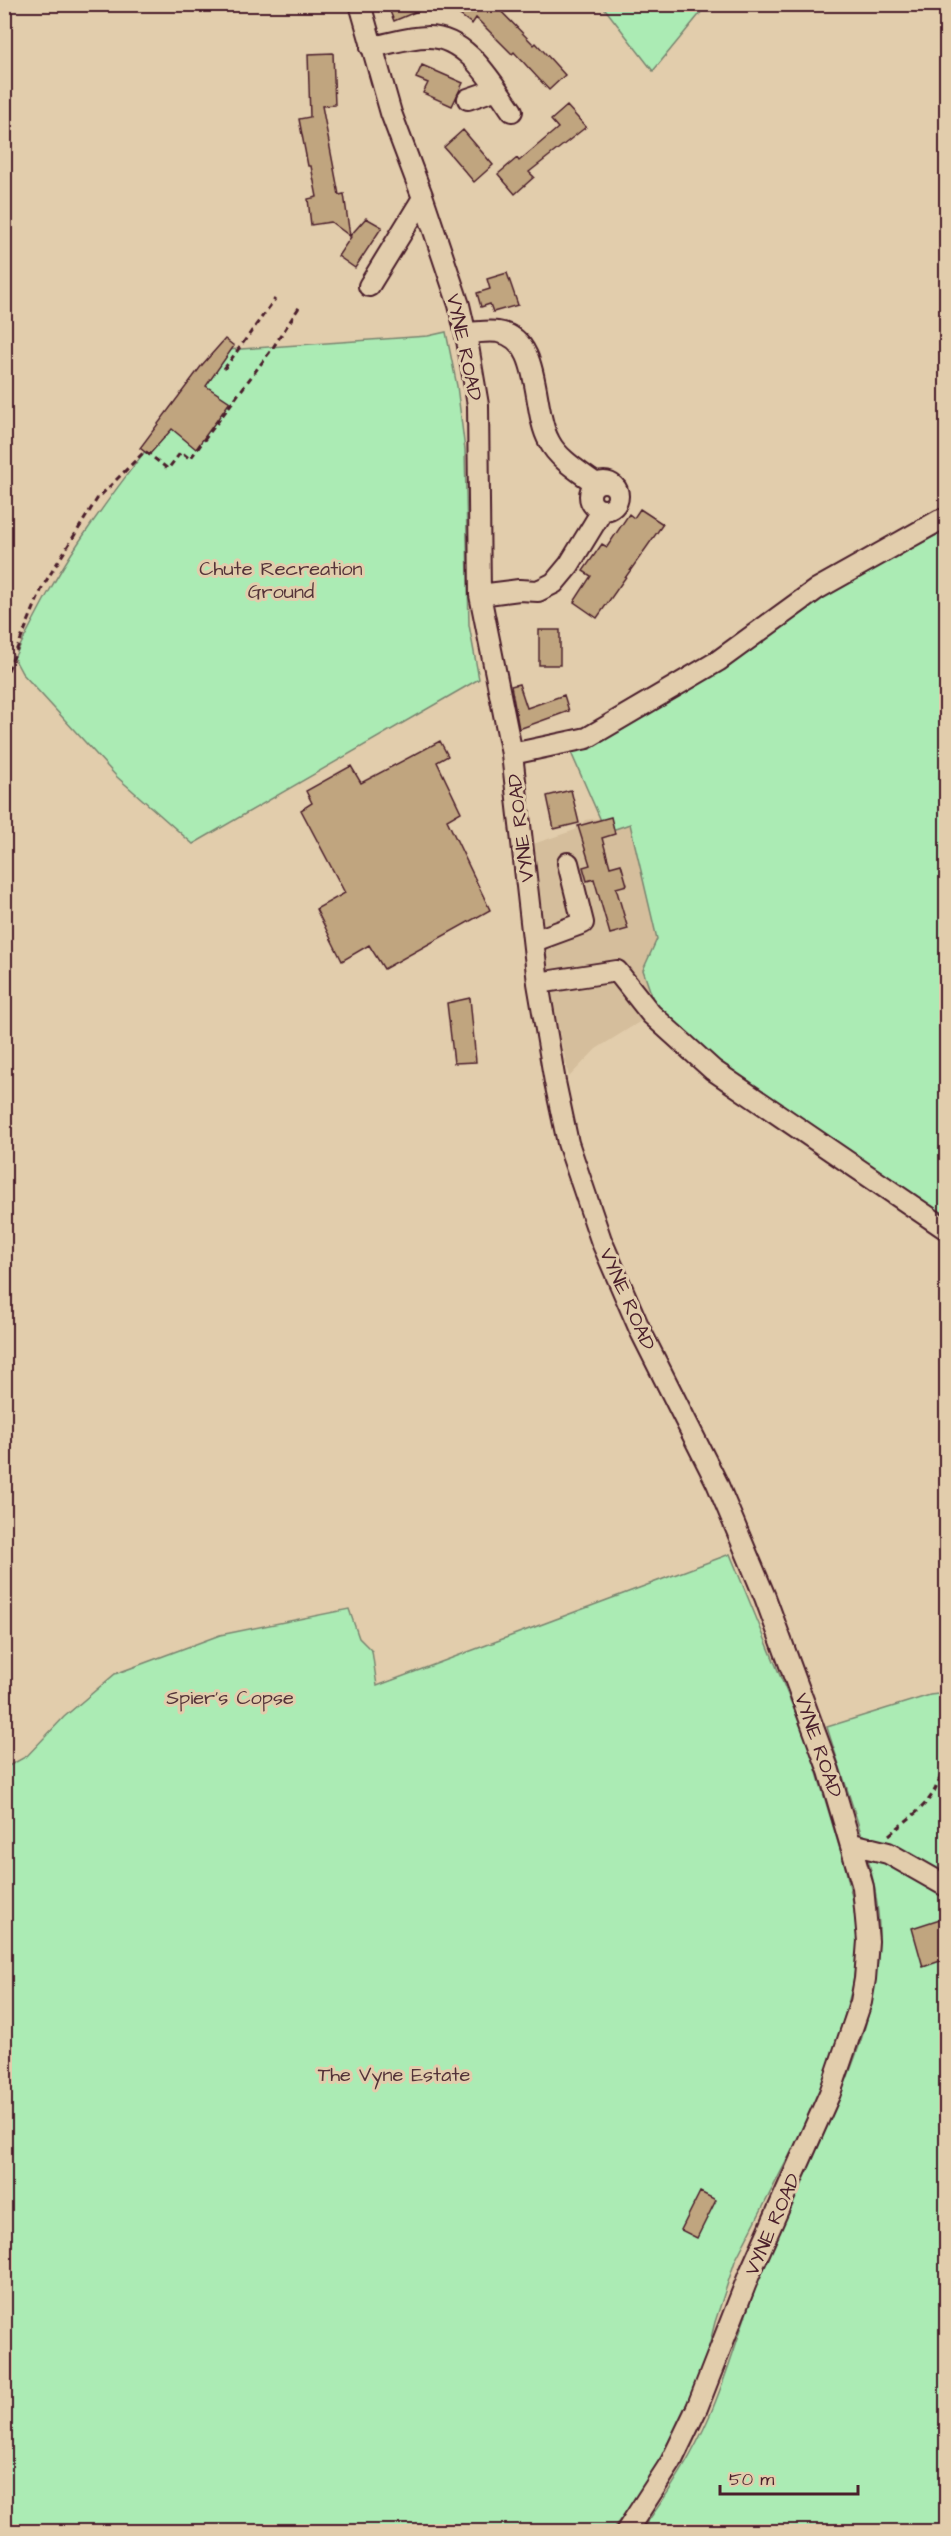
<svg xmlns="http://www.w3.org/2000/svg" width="951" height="2536" viewBox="0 0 951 2536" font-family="'Architects Daughter',sans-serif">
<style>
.built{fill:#d5be9c}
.green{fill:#abebb4;stroke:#7a8570;stroke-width:1.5}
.building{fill:#c0a57f;stroke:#4a1f2b;stroke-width:1.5}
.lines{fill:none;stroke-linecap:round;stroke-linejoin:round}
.minor-casing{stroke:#4a1f2b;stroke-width:24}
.path{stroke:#4a1f2b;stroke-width:3;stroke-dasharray:6 4.5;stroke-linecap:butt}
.minor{stroke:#e2cdac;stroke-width:20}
.labels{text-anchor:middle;stroke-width:6;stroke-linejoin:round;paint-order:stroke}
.street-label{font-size:20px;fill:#4a1f2b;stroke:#e2cdac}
.park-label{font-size:20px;fill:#543339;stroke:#e2cdac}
</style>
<rect width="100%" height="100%" fill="#e2cdac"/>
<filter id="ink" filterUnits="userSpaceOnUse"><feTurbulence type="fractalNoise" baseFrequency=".0167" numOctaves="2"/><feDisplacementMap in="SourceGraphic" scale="12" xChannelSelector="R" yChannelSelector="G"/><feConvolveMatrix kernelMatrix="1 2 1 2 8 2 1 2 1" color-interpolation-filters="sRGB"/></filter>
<g filter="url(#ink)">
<path class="built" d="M600 818 607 832 630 824 657 939 643 970 657 1011 596 1049 569 1077 547 977 533 844 575 830 585 820Z"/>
<path class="green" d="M602 5H707L653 71Z
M446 332 457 386 465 450 469 625 479 679 193 844 117 777 22 673 14 658C34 619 54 579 79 542 124 475 175 413 226 350L428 336Z
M946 530V1216L716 1059 657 1011 643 970 657 939 630 824 606 832 569 748 828 593Z
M730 1554 809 1746 845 1866 853 1901 858 1944 853 1985 830 2069 806 2123 735 2261 715 2322 706 2359 683 2424 644 2490 611 2531 5 2532V1768L27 1756 64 1717 115 1674 220 1635 349 1609 359 1638 372 1651 377 1686Z
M946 1693V2531L640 2532C667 2496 692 2457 710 2415 730 2369 742 2320 761 2274 781 2227 803 2180 824 2133 853 2068 877 2010 879 1938 881 1874 845 1788 827 1727L930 1695Z"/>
<path class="building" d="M387 4H432V5L394 21Z
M445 4H494L534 45 536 43 565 75 549 90 514 52 512 54 476 18 472 24Z
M333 53 335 105 322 106 339 195 344 194 350 236 366 218 382 227 355 268 338 256 351 237 331 222 311 225 308 199 317 197 311 166H308L299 119 310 117 308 54Z
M422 65 463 83 452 106 423 93 428 83 416 78Z
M567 106 586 127 529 172 534 177 515 194 498 174 517 158 519 161 558 128 551 120Z
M463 130 493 165 474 182 444 147Z
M507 273 518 305 493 312 490 304 481 307 477 293 490 289 487 279Z
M225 339 234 346 206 386 230 402 196 449 172 429 149 455 140 448 202 365Z
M640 509 663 524 597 618 574 602 591 576 583 571 602 544 607 547 629 514 634 518Z
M539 630H560V665H539Z
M519 684 527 708 564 695 569 711 519 729 511 686Z
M440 741 448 756 437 762 461 812 447 820 490 910 384 969 369 945 342 961 316 909 345 893 301 810 312 803 306 791 351 766 361 783Z
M571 790 579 823 554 829 547 796Z
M611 817 615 834 602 838 610 867 621 864 627 885 616 888 628 929 610 934 594 879 587 881 583 867 590 865 578 826Z
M470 998 476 1062 454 1063 447 1003Z
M946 1917V1959L923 1967 912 1928Z
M700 2192 716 2200 697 2238 681 2230Z"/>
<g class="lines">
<defs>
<path id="minor" d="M360 4 391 113 423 198 459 305 467 340 478 405 480 595 512 754 538 983 555 1082 568 1143 601 1240 640 1330 717 1483 765 1597 829 1771 863 1887 868 1941 865 1979 861 2002 830 2093 749 2275 697 2408 671 2462 626 2532
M371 47C389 44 408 37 427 37 467 36 492 83 512 111
M468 99 497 89
M369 286 423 198
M466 333C476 333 488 330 498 332 543 339 531 409 549 441 558 459 580 472 596 484
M590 496a14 14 0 1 1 28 0a14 14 0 1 1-28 0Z
M480 595 519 590 538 591 554 583 569 565 602 511
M512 754 587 738 718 661 817 589 940 520 946 519
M534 941 583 923 568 863
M538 983 617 971 651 1014 713 1070 946 1229
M852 1844 888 1853 946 1886"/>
</defs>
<use href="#minor" class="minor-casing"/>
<path class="path" d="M224 369 275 299
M4 680 43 586 97 499 145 451 168 469 181 452 190 459 272 349 300 306
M889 1835C926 1804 939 1800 946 1748"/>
<use href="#minor" class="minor"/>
</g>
</g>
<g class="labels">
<g class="street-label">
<text transform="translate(465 347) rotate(78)" y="7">VYNE ROAD</text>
<text transform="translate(520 828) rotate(-97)" y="7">VYNE ROAD</text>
<text transform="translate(628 1299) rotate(66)" y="7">VYNE ROAD</text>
<text transform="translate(819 1745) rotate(71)" y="7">VYNE ROAD</text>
<text transform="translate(772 2224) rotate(-66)" y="7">VYNE ROAD</text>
</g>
<g class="park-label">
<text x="281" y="575">Chute Recreation<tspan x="281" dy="23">Ground</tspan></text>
<text x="230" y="1704">Spier's Copse</text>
<text x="394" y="2081">The Vyne Estate</text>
</g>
</g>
<rect width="951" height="2536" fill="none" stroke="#e2cdac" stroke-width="24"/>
<rect x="12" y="12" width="927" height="2512" fill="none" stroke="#4a1f2b" stroke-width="2" filter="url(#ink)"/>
<path d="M720 2485v9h138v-9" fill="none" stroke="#4a1f2b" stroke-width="3"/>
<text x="729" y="2485" font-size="18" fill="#4a1f2b" stroke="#e2cdac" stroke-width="4.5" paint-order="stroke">50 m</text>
</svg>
